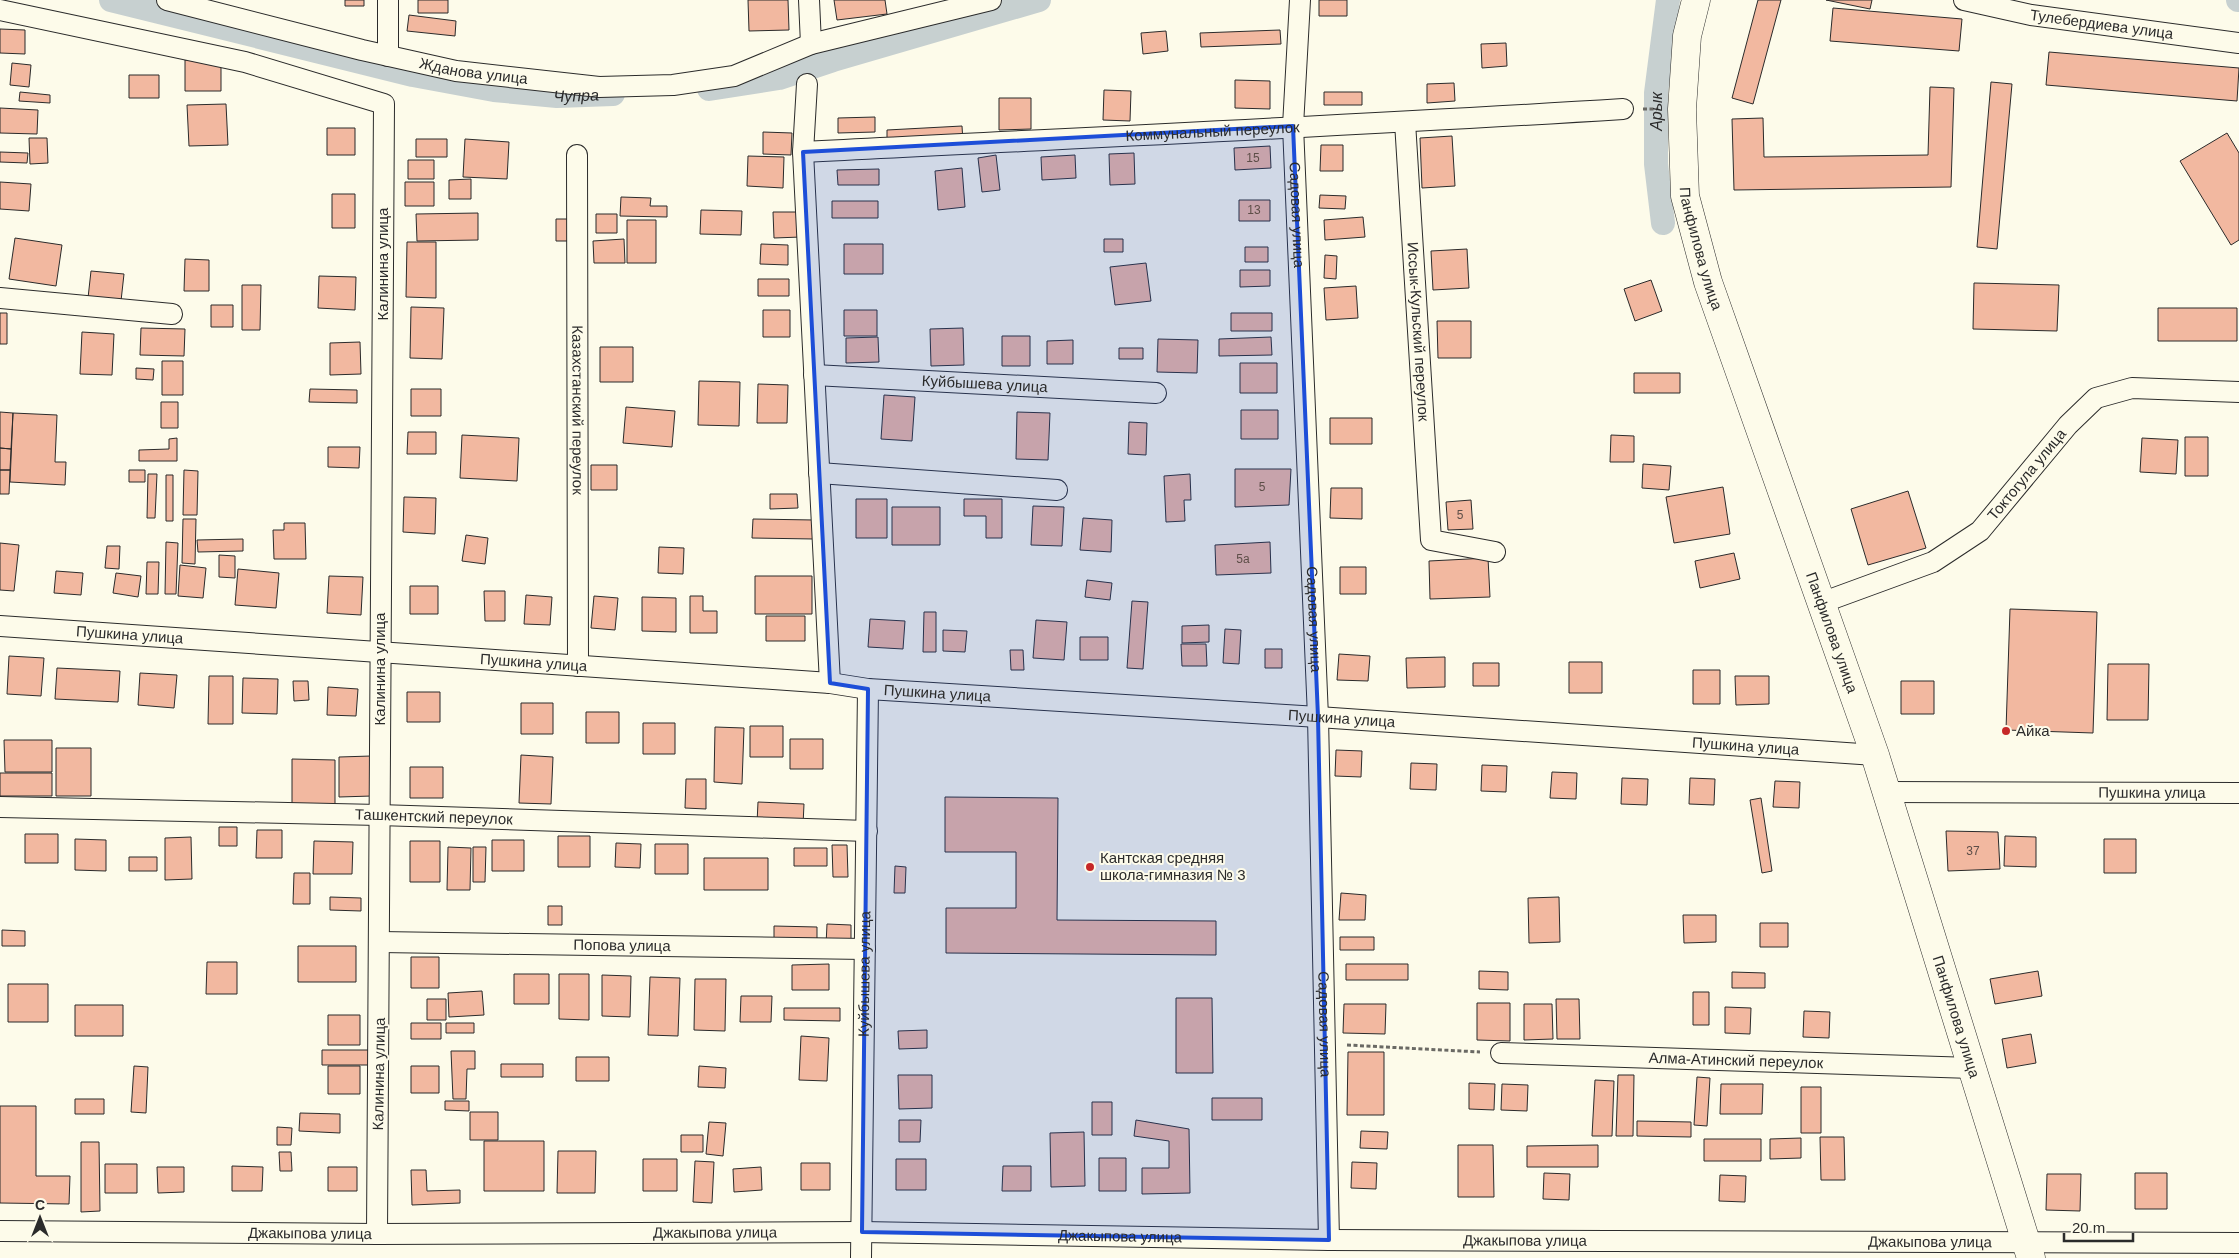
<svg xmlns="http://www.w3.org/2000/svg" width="2239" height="1258" viewBox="0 0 2239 1258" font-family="Helvetica,sans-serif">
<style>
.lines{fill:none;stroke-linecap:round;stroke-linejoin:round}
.canal{stroke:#c7d0d0;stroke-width:24}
.building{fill:#f2b8a0;stroke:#2b2b2b}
.street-casing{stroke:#2b2b2b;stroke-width:22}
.secondary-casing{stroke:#2b2b2b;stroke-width:29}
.path{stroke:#6a6964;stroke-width:3;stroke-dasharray:4 2.5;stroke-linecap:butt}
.street{stroke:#fdfbea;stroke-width:20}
.secondary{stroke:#fdfbea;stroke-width:28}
.marked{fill:#1d4ed8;fill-opacity:0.2;stroke:#1d4ed8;stroke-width:4;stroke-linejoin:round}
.poi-dot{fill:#c62828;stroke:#fdfbea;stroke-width:2}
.labels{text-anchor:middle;stroke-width:4;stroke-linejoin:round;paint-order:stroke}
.number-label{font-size:12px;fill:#5d4e48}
.street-label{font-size:15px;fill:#2b2b2b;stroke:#fdfbea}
.poi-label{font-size:15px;fill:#2b2b2b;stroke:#fdfbea;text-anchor:start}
.water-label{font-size:16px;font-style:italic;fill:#2b2b2b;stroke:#fdfbea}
</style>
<rect width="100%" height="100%" fill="#fdfbea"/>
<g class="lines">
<g class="canal">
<path id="s1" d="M111 0 413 75 494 90 557 96 613 94"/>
<path d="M2238 0H2239"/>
<path d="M709 89 779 78 833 60 1039 0"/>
<path id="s2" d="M1663 223 1656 164V93L1668 0"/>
</g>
</g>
<path class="building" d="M345 0H364V6H345Z
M418 0H448V13H418Z
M748 0H788L789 30 749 31Z
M834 0H885L887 14 837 20Z
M1319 0H1347V16H1319Z
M1758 0H1781L1753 104 1732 98Z
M1826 0H1872L1870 9Z
M1833 8 1962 19 1959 51 1830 41Z
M409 15 456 21 455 36 407 31Z
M0 29 25 30V54L0 53Z
M1280 30 1281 44 1201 47 1200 33Z
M1166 31 1168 51 1143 54 1141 33Z
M1506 43 1507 66 1482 68 1481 44Z
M2049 52 2239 68 2237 101 2046 85Z
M185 60H221V91H185Z
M12 63 31 65 29 87 10 85Z
M129 75H159V98H129Z
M1235 80 1270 81V109L1235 108Z
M1991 82 2012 84 1997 249 1977 247Z
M1454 83 1455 101 1427 103V84Z
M1930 87 1954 88 1951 187 1734 190 1732 119 1763 118 1764 157 1928 155Z
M1104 90 1131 91 1130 121 1103 120Z
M20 92 50 95V103L19 101Z
M1324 92H1362V105H1324Z
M999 98H1031V129L999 130Z
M226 104 228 145 189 146 187 105Z
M0 108 38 110 37 134 0 133Z
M875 117V132L838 133V118Z
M962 126 963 142 887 147V130Z
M327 128H355V155H327Z
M763 132 792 133 791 155 763 154Z
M2227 133 2239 153V240L2231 245 2180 161Z
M1452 136 1455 186 1422 188 1420 138Z
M29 138H47L48 163 30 164Z
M416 139H447V157H416Z
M465 139 509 142 507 179 463 177Z
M1321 145H1343V171H1320Z
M1270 146 1271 168 1235 170 1234 148Z
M0 152 28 153 27 163 0 162Z
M1134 153 1135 184 1110 185 1109 154Z
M996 155 1000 190 982 192 978 158Z
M1075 155 1076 178 1042 180 1041 157Z
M748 156 784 157 783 188 747 186Z
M408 160H434V179H408Z
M962 168 965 207 938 210 935 171Z
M879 169V185H838L837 170Z
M471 179V199H449V180Z
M0 182 31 184 29 211 0 209Z
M405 182H434V206H405Z
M332 194H355V228H332Z
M1320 195 1346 196 1345 209 1319 208Z
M621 197 651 198 650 206H667V217L620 216Z
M1239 200H1270V221H1239Z
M832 201H878V218H832Z
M701 210 742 211 741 235 700 234Z
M773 212H800L801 237 774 238Z
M478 213V240L417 241 416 214Z
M596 214H617V233H596Z
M1363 217 1365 237 1325 240 1324 220Z
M556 219H568V241H556Z
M627 220H656V263H627Z
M15 238 62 245 56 286 9 279Z
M624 239 625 263H594L593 241Z
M1104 239H1123V252H1104Z
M407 242H436V298L406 297Z
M761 244 788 245V265L760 264Z
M844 244H883V274H844Z
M1245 247H1268V262H1245Z
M1467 249 1469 288 1433 290 1431 251Z
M1325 255 1337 256 1336 279 1324 278Z
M185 259 209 260V291H184Z
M1146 263 1151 301 1115 305 1110 267Z
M1240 270H1270V286L1240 287Z
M91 271 124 274 121 301 88 298Z
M319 276 356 277 355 310 318 308Z
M758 279H789V296H758Z
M1651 280 1662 311 1635 321 1624 289Z
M1974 283 2059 285 2057 331 1973 329Z
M242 285H261L260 330H242Z
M1356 286 1358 318 1326 320 1324 288Z
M211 305H233V327H211Z
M411 307 444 308 442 359 410 358Z
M2158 308H2237V341H2158Z
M763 310H790V337H763Z
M844 310H877V336H844Z
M0 313H7V344H0Z
M1231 313H1272V331H1231Z
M1437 321H1471V358H1438Z
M141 328 185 329 184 356 140 355Z
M963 328 964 365 931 366 930 329Z
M82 332 114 334 112 375 80 374Z
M1002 336H1030V366H1002Z
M878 337 879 362 846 363V338Z
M1271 337 1272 355 1219 356V339Z
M1158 339 1198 340 1197 373 1157 372Z
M1073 340V364H1047V341Z
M360 342 361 374 330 375V343Z
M600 347H633V382H600Z
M1119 348H1143V359H1119Z
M162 361H183V395H162Z
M1240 363H1277V393H1240Z
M136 368 154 369 153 380 136 379Z
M1634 373H1680V393H1634Z
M699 381 740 382 739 426 698 425Z
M758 384 788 385 787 423H757Z
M310 389 357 390V403L309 402Z
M411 389H441V416H411Z
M884 395 915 397 912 441 881 439Z
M161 402H178V428H161Z
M626 407 675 411 672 447 623 443Z
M1241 410H1278V439H1241Z
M0 412 13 413 11 449 0 448Z
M1017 412 1050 413 1048 460 1016 459Z
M13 413 57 415 55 462H66L65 485 10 482Z
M1330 418H1372V444H1330Z
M1129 422 1147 423 1146 455 1128 454Z
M408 432H436V454H407Z
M462 435 519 438 517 481 460 478Z
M1611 435 1634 436V462H1610Z
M2185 437H2208V476H2185Z
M177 438V461H139V450L169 449V439Z
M2142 438 2178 440 2176 474 2140 472Z
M328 447H360L359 468 328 467Z
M0 448 11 449 10 470H0Z
M1643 464 1671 466 1669 490 1642 488Z
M591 465H617V490H591Z
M1235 469H1291L1289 505 1235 507Z
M0 470H10L9 494H0Z
M129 470H145V482H129Z
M184 470 198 471 197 515H183Z
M148 474H157L155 518H147Z
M1190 474 1191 500H1184L1185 521 1166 522 1164 476Z
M166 475H173V521H166Z
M1723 487 1730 534 1674 543 1666 497Z
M1331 488H1362V519L1330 518Z
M1908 491 1926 548 1868 565 1851 509Z
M770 494H797L798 508 770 509Z
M404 497 436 498 435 534 403 532Z
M856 499H887V538H856Z
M964 499H1002V538H986V516H964Z
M1471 500 1473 529 1448 530 1446 502Z
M1033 506 1064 507 1062 546 1031 545Z
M892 507H940V545H892Z
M1083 518 1112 520 1111 552 1080 550Z
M183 519H196L195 564 182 563Z
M753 519 814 520V539L752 538Z
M284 523H305L306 559H274L273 530H284Z
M466 535 488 538 485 564 462 561Z
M243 539V551L198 552 197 540Z
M166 542 178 543 176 594H165Z
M1270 542 1271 573 1216 575 1215 545Z
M0 543 19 545 14 591 0 590Z
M107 546H120L119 569 105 568Z
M659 547 684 548 683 574 658 573Z
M1734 553 1740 579 1700 588 1695 561Z
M219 555 235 556V578L219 577Z
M1488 558 1490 597 1430 599 1429 561Z
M147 562H159L158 594H146Z
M180 565 206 568 203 598 178 596Z
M1340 567H1366V594H1340Z
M238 569 279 573 276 608 235 605Z
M56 571 83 573 81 595 54 593Z
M116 573 141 576 138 597 113 593Z
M329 576 363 577 361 615 327 613Z
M755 576H812V614H755Z
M1087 580 1112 583 1110 600 1085 597Z
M410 586H438V614H410Z
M484 591H505V621H485Z
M526 595 552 597 550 625 524 624Z
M594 596 618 598 615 630 591 628Z
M690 596H703V611H717V633H690Z
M642 597 676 598V632L642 631Z
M1132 601 1148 602 1143 669 1127 668Z
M2010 609 2097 612 2093 733 2006 730Z
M924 612H936V652H923Z
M766 616H805V641H766Z
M870 619 905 621 903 649 868 647Z
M1036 620 1067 622 1064 660 1033 658Z
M1209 625V642L1182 643V626Z
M1225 629 1241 630 1239 664 1223 663Z
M943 630 967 631 965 652 943 651Z
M1080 637H1108V660H1080Z
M1181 644H1206L1207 666H1182Z
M1265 649H1282V668H1265Z
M1010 650H1023L1024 670H1011Z
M1339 654 1370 656 1368 681 1337 680Z
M9 656 44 658 41 696 7 694Z
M1445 657V687L1407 688 1406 658Z
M1569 662H1602V693H1569Z
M1473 663H1499V686H1473Z
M2108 664H2149L2148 720H2107Z
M57 668 120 671 118 702 55 699Z
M1693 670H1720V704H1693Z
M140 673 177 675 174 708 138 705Z
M209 676H233V724H208Z
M1735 676H1769V704L1736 705Z
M243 678 278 679 277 714 242 713Z
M293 681H308L309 700 294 701Z
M1901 681H1934V714H1901Z
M328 687 358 689 356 716 327 715Z
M407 692H440V722H407Z
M521 703H553V734H521Z
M586 712H619V743H586Z
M643 723H675V754H643Z
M750 726H783V757H750Z
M715 727 744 728 742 784 714 782Z
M790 739H823V769H790Z
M4 740H52V772H5Z
M56 748H91V796H56Z
M1336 750 1362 751 1361 777 1335 776Z
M521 755 553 757 551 804 519 803Z
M371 756 372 796 339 797V757Z
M292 759 335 760V809H292Z
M1411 763 1437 764 1436 790 1410 789Z
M1482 765 1507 766 1506 792 1481 791Z
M410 767H443V798H410Z
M1552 772 1577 773 1576 799 1550 798Z
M0 773H52V796H0Z
M1622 778 1648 779 1647 805 1621 804Z
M1690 778 1715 779 1714 805 1689 804Z
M686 779H706V809L685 808Z
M1775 781 1800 782 1799 808 1773 807Z
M945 797 1058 798 1057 920 1216 921V955L946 953V908H1016V852H945Z
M1761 798 1772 871 1762 873 1750 800Z
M758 802 804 804 803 825 757 823Z
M219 827H237V846H219Z
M257 830H282V858H256Z
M1946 831 1998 832 2000 869 1948 871Z
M25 834H58V863H25Z
M558 836H590V867H558Z
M2005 836 2036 837V867L2004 866Z
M191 837 192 879 165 880V838Z
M75 839 106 840V871L75 870Z
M2104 839H2136V873H2104Z
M492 840H524V871H492Z
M314 841 353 842 352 874H313Z
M410 841H440V882H410Z
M616 843 641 844 640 868 615 867Z
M655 844H688V874H655Z
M832 845H847L848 877H833Z
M448 847 471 848 470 890H447Z
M473 847H486L485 882H473Z
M794 848H827V866H794Z
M129 857H157V871H129Z
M704 858H768V890H704Z
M895 866 906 867 905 893H894Z
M294 873H310V904H293Z
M1341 893 1366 895 1365 920H1339Z
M330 897 361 898V911L330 910Z
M1559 897 1560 942 1529 943 1528 898Z
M548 906H562V925H548Z
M1683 915H1716V942L1684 943Z
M1760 923H1788V947H1760Z
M827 924 851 925V945H826Z
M774 926 817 927V944H774Z
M2 930 25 931V946H2Z
M1340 937H1374V950H1340Z
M298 946H356V982H298Z
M411 957H439V988H411Z
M207 962H237V994H206Z
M829 964V990H792V965Z
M1346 964H1408V980H1346Z
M1479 971 1508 972V990L1479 989Z
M2038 971 2042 996 1995 1004 1990 979Z
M1732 972 1765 973V988H1732Z
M514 974H549V1004H514Z
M559 974H589V1020L559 1019Z
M602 975 631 976 630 1017 602 1016Z
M650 977 680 978 678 1036 648 1035Z
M695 979H726L725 1031 694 1030Z
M8 984H48V1022H8Z
M482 991 484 1015 449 1017 448 993Z
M1693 992H1709V1025H1693Z
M741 996H772L771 1022H740Z
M1176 998H1212L1213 1073H1176Z
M427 999H446V1020H427Z
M1556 999H1579L1580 1039H1557Z
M1477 1003H1510V1041L1477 1040Z
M1344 1004H1386L1385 1034 1343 1033Z
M1524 1004H1552L1553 1039 1524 1040Z
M75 1005H123V1036H75Z
M1725 1007 1751 1008 1750 1034 1725 1033Z
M784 1008H840V1021L784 1020Z
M1804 1011 1830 1012 1829 1038 1803 1037Z
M328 1015H360V1045H328Z
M411 1023H441V1039H411Z
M446 1023H474V1033H446Z
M927 1030V1048L899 1049 898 1031Z
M2031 1034 2036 1063 2007 1068 2002 1039Z
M801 1036 829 1038 827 1081 799 1080Z
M322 1050H375V1065H322Z
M451 1051H475V1069H467L466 1099H453Z
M1348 1052H1384V1115H1347Z
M576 1057H609V1081H576Z
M501 1064H543V1077H501Z
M134 1066 148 1067 146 1113 131 1112Z
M328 1066H360V1094H328Z
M411 1066H439V1093H411Z
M699 1066 726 1068 725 1088 698 1087Z
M898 1075H932V1108L899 1109Z
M1618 1075H1634L1633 1136H1616Z
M1697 1077 1710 1078 1707 1126 1694 1125Z
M1595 1080 1614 1081 1612 1136H1592Z
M1469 1083 1495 1084 1494 1110 1469 1109Z
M1502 1084 1528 1085 1527 1111 1501 1110Z
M1721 1084H1763L1762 1114H1720Z
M1801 1087H1821V1133H1801Z
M1212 1098H1262V1120H1212Z
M75 1099H104V1114H75Z
M445 1101H469V1111L445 1110Z
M1092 1102H1112V1135H1092Z
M0 1106H36V1176H70L69 1204 0 1203Z
M470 1112H498V1140H470Z
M300 1113 340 1114V1133L299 1131Z
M899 1120H921L920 1142H899Z
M1136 1120 1189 1129 1190 1193 1142 1194V1168H1169V1141L1134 1136Z
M1637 1121 1691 1122V1137L1637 1136Z
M709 1122 726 1123 723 1156 706 1154Z
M277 1127 292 1128 291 1145H277Z
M1361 1131 1388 1132 1387 1149 1360 1148Z
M1084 1132 1085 1186 1051 1187 1050 1133Z
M681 1135H703V1152H681Z
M1820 1137H1844L1845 1180H1821Z
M1801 1138V1158L1770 1159V1139Z
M1704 1139H1761V1161H1704Z
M484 1141H544V1191H484Z
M81 1142H99L100 1211 81 1212Z
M1458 1145H1493L1494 1197H1458Z
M1598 1145V1167H1527V1146Z
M558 1151H596L595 1193H557Z
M279 1152H291L292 1171H280Z
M1099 1158H1126V1191H1099Z
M643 1159H677V1191H643Z
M896 1159H926V1190H896Z
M695 1161 714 1162 712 1203 693 1202Z
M1352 1162 1377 1163 1376 1189 1351 1188Z
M801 1163H830V1190H801Z
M105 1164H137V1193H105Z
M232 1166 263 1167 262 1191H232Z
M1003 1166H1031V1191H1002Z
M157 1167H184V1192L158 1193Z
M328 1167H357V1191H328Z
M761 1167 762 1190 734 1192 733 1169Z
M411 1170H426L427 1191 460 1190V1203L412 1205Z
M1544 1173 1570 1174 1569 1200 1543 1199Z
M2135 1173H2167V1209H2135Z
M2047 1174H2081L2080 1211 2046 1210Z
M1720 1175 1746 1176 1745 1202 1719 1201Z"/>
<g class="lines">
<defs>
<g id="street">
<path id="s3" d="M167 0 362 50 456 71 599 87 673 85 734 76 811 44 991 0"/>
<path d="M809 0 811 44"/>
<path id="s4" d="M1300 0 1293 126 1318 717 1329 1240"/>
<path id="s5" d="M1964 0 2031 15 2239 43"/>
<path d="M0 10 245 62 384 104 377 1234"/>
<path d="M388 56V0"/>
<path d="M807 84 803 152 830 683"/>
<path id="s6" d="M1405 122 1431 540 1495 552"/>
<path id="s7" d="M803 152C1076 138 1350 126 1623 109"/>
<path id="s8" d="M577 155 578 666"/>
<path d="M0 298 172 314"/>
<path id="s9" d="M814 375 1156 393"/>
<path d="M819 473 1057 490"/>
<path id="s10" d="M1821 603 1933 562 1980 531 2068 425 2096 398 2132 388 2239 392"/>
<path id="s11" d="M0 626 830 683 868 689 1318 717 1875 755"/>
<path id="s12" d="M1886 792 2239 793"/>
<path id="s13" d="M0 807 379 815 867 831"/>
<path id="s14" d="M380 942 865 949"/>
<path id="s15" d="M1501 1053 1972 1068"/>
<path id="s16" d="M0 1231 377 1234 862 1232 1329 1240 2239 1243"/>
<path id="s17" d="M861 1258 868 689"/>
</g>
<g id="secondary">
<path id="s18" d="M1696 0 1687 36 1682 109 1685 196 1708 282 1875 755 2031 1258"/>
</g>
</defs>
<use href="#street" class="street-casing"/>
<use href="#secondary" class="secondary-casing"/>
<path class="path" d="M1643 109H1657
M1347 1045 1480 1052"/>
<use href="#street" class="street"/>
<use href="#secondary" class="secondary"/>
</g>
<path class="marked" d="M1293 126 1318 717 1329 1240 862 1232 868 689 830 683 803 152Z"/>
<g class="poi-dot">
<circle cx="2006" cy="731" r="5"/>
<circle cx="1090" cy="867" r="5"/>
</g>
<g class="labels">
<g class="number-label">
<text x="1253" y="162">15</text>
<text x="1254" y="214">13</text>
<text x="1262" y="491">5</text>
<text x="1460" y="519">5</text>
<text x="1243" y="563">5а</text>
<text x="1973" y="855">37</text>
</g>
<g class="street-label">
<text dy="5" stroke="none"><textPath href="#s5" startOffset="140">Тулебердиева улица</textPath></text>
<text dy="5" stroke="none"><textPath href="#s3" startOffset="315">Жданова улица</textPath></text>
<text dy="5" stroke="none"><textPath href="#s7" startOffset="410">Коммунальный переулок</textPath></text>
<text dy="5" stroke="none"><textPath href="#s4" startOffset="215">Садовая улица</textPath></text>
<text dy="5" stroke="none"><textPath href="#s18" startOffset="252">Панфилова улица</textPath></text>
<text transform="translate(383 264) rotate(-90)" y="5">Калинина улица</text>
<text dy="5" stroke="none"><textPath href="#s6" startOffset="210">Иссык-Кульский переулок</textPath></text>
<text dy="5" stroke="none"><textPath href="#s9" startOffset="171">Куйбышева улица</textPath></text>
<text dy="5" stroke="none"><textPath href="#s8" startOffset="255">Казахстанский переулок</textPath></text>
<text dy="5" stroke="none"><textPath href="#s10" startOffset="249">Токтогула улица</textPath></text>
<text dy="5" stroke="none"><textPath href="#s4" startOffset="620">Садовая улица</textPath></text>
<text dy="5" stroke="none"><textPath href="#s18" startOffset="658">Панфилова улица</textPath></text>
<text dy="5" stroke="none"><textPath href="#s11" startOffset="130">Пушкина улица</textPath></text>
<text dy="5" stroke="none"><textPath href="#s11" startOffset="535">Пушкина улица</textPath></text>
<text transform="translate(380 669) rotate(-90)" y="5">Калинина улица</text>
<text dy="5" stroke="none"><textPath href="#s11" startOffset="940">Пушкина улица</textPath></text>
<text dy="5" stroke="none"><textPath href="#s11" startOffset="1345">Пушкина улица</textPath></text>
<text dy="5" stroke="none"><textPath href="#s11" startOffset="1750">Пушкина улица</textPath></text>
<text dy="5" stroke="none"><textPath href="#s12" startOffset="266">Пушкина улица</textPath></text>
<text dy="5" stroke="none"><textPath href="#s13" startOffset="434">Ташкентский переулок</textPath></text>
<text dy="5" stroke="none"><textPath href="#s14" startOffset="242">Попова улица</textPath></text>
<text dy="5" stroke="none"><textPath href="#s17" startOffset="284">Куйбышева улица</textPath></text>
<text dy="5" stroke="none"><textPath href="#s18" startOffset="1062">Панфилова улица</textPath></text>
<text dy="5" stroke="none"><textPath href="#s4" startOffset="1025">Садовая улица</textPath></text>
<text dy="5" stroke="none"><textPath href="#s15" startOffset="235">Алма-Атинский переулок</textPath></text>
<text transform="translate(379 1074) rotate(-89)" y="5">Калинина улица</text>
<text dy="5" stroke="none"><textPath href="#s16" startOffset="715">Джакыпова улица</textPath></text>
<text dy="5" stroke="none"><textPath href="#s16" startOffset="310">Джакыпова улица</textPath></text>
<text dy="5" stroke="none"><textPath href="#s16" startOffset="1120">Джакыпова улица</textPath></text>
<text dy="5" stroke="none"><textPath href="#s16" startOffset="1525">Джакыпова улица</textPath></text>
<text dy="5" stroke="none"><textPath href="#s16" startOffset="1930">Джакыпова улица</textPath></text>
</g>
<g class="poi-label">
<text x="2016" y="736">Айка</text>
<text x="1100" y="863">Кантская средняя<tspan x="1100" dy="17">школа-гимназия № 3</tspan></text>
</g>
<g class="water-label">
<text dy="6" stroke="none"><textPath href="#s1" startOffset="476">Чупра</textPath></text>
<text dy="6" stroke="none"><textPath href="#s2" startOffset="112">Арык</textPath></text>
</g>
</g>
<g transform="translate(40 1218)" stroke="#fdfbea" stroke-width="4" paint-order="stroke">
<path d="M0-4L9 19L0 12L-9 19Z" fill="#2b2b2b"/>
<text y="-8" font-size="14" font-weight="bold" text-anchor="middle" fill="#2b2b2b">С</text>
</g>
<path d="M2064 1233v8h69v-8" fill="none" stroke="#2b2b2b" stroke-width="2.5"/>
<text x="2072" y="1233" font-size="15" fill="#2b2b2b" stroke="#fdfbea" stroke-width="4" paint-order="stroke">20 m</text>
</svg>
